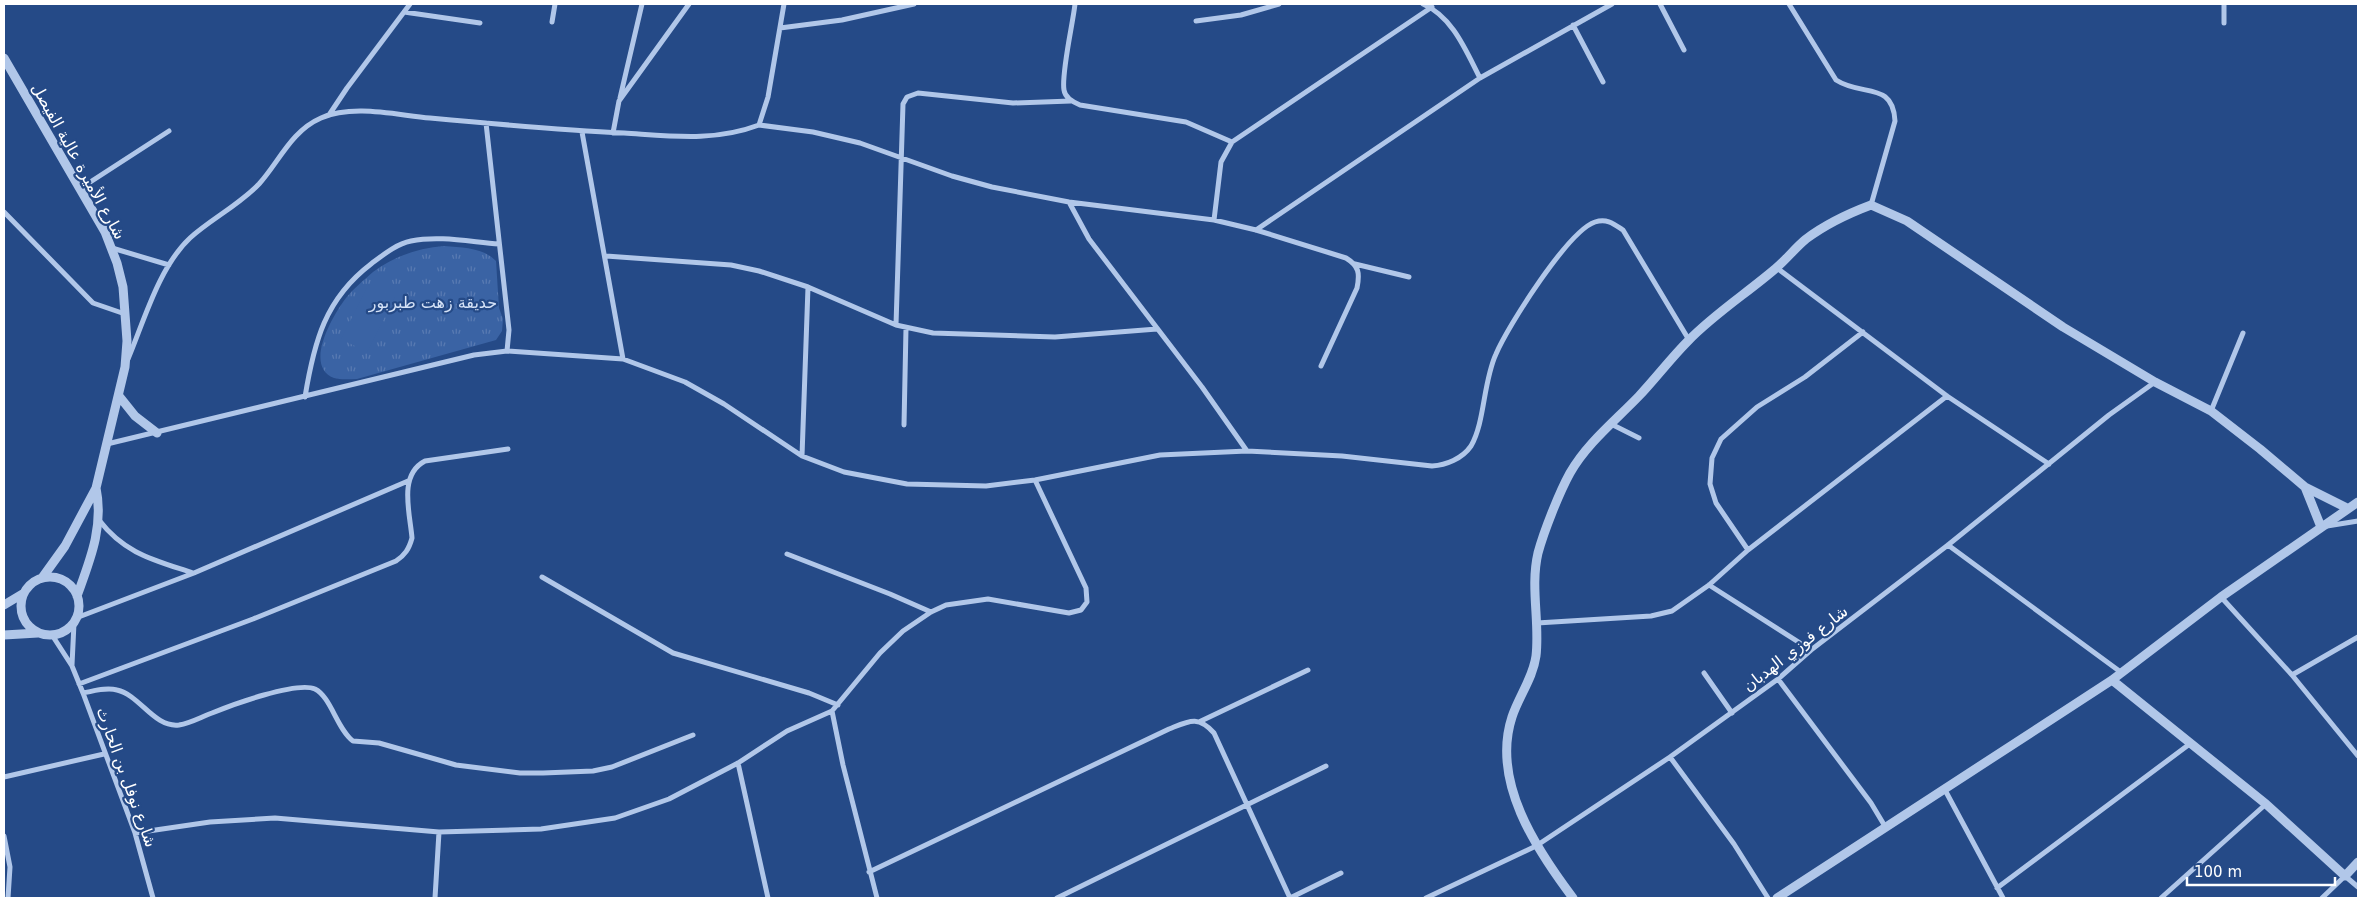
<svg xmlns="http://www.w3.org/2000/svg" width="2362" height="902" viewBox="0 0 2362 902" font-family="'DejaVu Sans',Vazirmatn,sans-serif">
<style>
.park{fill:url(#park-tufts)}
.pitch{fill:#3a63a4}
.lines{fill:none;stroke-linecap:round;stroke-linejoin:round}
.minor{stroke:#b1c7e9;stroke-width:5}
.tertiary{stroke:#b1c7e9;stroke-width:9}
.labels{text-anchor:middle;stroke-width:4.5;stroke-linejoin:round;paint-order:stroke}
.street-label{font-size:16px;fill:#fff;stroke:#254a87}
.park-label{font-size:16px;fill:#d5e2f7;stroke:#254a87}
</style>
<defs>
<pattern id="park-tufts" width="24" height="20" patternUnits="userSpaceOnUse" patternTransform="scale(1.25)"><rect width="24" height="20" fill="#3a63a4"/><path d="M3 7l-1-3M5 7V3M7 7l1-3M15 17l-1-3M17 17v-4M19 17l1-3" fill="none" stroke="#587ab2"/></pattern>
</defs>
<rect width="100%" height="100%" fill="#254a87"/>
<path class="park" d="M444 246C463 248 482 247 496 261L499 308 503 319 502 331 496 340 357 379C350 379 341 380 334 378 303 366 333 315 346 298 353 289 364 280 373 272 394 256 419 248 444 246Z"/>
<path class="pitch" d="M369 284 395 297 367 352 341 339Z"/>
<g class="lines">
<path class="minor" d="M1075 4C1073 23 1061 74 1064 90 1065 98 1073 102 1080 105L1186 122 1232 142
M1423 4C1453 17 1466 51 1480 78
M1660 4 1684 50
M1789 4 1836 80C1862 97 1893 81 1895 121L1871 205
M2224 4V23
M404 12 480 23
M1196 21 1241 15 1279 4
M552 22 555 4
M1573 25 1603 82
M780 28 842 20 914 4
M620 98 642 4
M329 115 347 88 410 4
M486 123 509 330 507 351
M759 125 813 132 860 143 952 176 992 187 1069 202 1214 220 1256 230 1346 258C1359 266 1360 273 1357 288L1321 366
M582 132 623 359
M613 133 619 101 689 4
M81 188 169 131
M1069 202 1089 239 1202 387 1247 451
M4 212 93 303 125 314
M1214 220 1221 162 1232 142 1432 7
M1256 230 1480 78 1612 4
M112 248 169 265
M606 256 731 265 759 271 808 287 896 325 933 333 1055 337 1157 329
M1355 264 1409 277
M1777 268 1947 396 2049 464
M896 325 903 104 907 97 918 93 1013 103 1071 101
M128 359C144 321 159 267 190 238 211 219 239 205 259 184 279 162 291 131 321 118 353 104 396 115 430 118 494 124 559 130 624 133 671 136 714 142 759 125L768 97 784 4
M305 397C314 342 325 299 371 264 383 255 396 244 411 241 439 235 471 242 499 244
M2211 411 2243 333
M1611 424 1639 438
M904 425 906 328
M107 444 474 355 507 351 623 359 685 382 724 404 802 456 844 472 907 484 986 486 1035 480 1160 455 1247 451 1342 456 1432 466C1446 465 1462 459 1471 446 1485 422 1483 382 1496 354 1508 326 1568 231 1595 222 1607 218 1614 224 1623 230L1689 340
M802 456 808 287
M99 520C125 554 154 560 193 573
M2327 526 2358 521
M1948 545 2122 673
M1748 550 1716 503 1710 484 1712 458 1721 439 1757 407 1805 377 1863 332
M787 554 890 594 931 612
M542 577 673 653 809 693 838 705
M1709 585 1811 650
M2221 597 2292 675 2358 756
M76 618 194 573 408 481
M1537 623 1651 616 1672 611 1709 585 1748 550 1947 396
M52 635 72 666 83 693 135 833 153 898
M72 665 74 623
M1704 673 1732 713
M2292 675 2358 637
M1778 679 1871 803 1886 828
M79 684 253 619 396 561C405 555 409 549 412 538 410 513 398 475 425 461L508 449
M83 693C94 691 106 687 117 690 140 695 154 728 179 725 191 723 201 717 212 713 231 705 297 681 315 689 331 697 337 729 353 741L379 743 456 765 520 773H543L593 771 612 767 693 735
M832 711 843 765 877 898
M1201 721 1308 670
M1670 757 1734 844 1768 898
M738 763 768 898
M4 777 104 754
M1945 790 2003 898
M135 833 210 822 275 818 439 832 541 829 615 818 669 799 738 763 787 731 832 711 880 653 903 631 931 612 946 605 988 599 1069 613 1081 610 1087 602 1086 588 1035 480
M4 836 10 867 8 898
M869 872 1169 729C1189 721 1198 715 1214 733L1290 898
M1997 888 2191 743
M435 898 439 832
M1057 898 1326 766
M1290 898 1341 873
M1426 898 1536 846 1670 757 1778 679 1811 650 1948 545 2109 415 2155 382
M2161 898 2266 804
M2322 898 2345 876 2358 887"/>
<path class="tertiary" d="M4 58 105 232 117 263 123 287 127 341 125 367 96 488 65 546 42 578
M119 396 135 416 157 433
M2305 487 2321 527
M21 606a29 29 0 1 1 58 0a29 29 0 1 1-58 0Z
M77 596C90 560 104 527 96 488
M4 605 24 593
M4 635 38 633
M2112 680 2266 804 2345 876 2358 862
M1573 898C1536 849 1491 781 1512 717 1519 696 1533 678 1536 656 1540 622 1530 587 1538 553 1544 531 1559 493 1570 473 1587 443 1616 420 1639 396 1656 378 1671 358 1688 341 1714 314 1747 293 1775 269 1786 260 1795 248 1806 239 1826 224 1847 214 1871 205L1907 221 2063 327 2155 382 2211 411 2260 449 2305 487 2347 508
M1777 898 2112 680 2221 597 2358 502"/>
</g>
<g class="labels">
<g class="street-label">
<text transform="translate(79 161) rotate(61)" y="6">شارع الأميرة عالية الفيصل</text>
<text transform="translate(1795 648) rotate(-38)" y="6">شارع فوزي الهدبان</text>
<text transform="translate(127 777) rotate(70)" y="6">شارع نوفل بن الحارث</text>
</g>
<g class="park-label">
<text x="433" y="308">حديقة زهت طبربور</text>
</g>
</g>
<rect width="2362" height="902" fill="none" stroke="#ffffff" stroke-width="10"/>
<path d="M2187 877v8h148v-8" fill="none" stroke="#ffffff" stroke-width="2.5"/>
<text x="2194" y="877" font-size="15" fill="#ffffff" stroke="#254a87" stroke-width="4" paint-order="stroke">100 m</text>
</svg>
